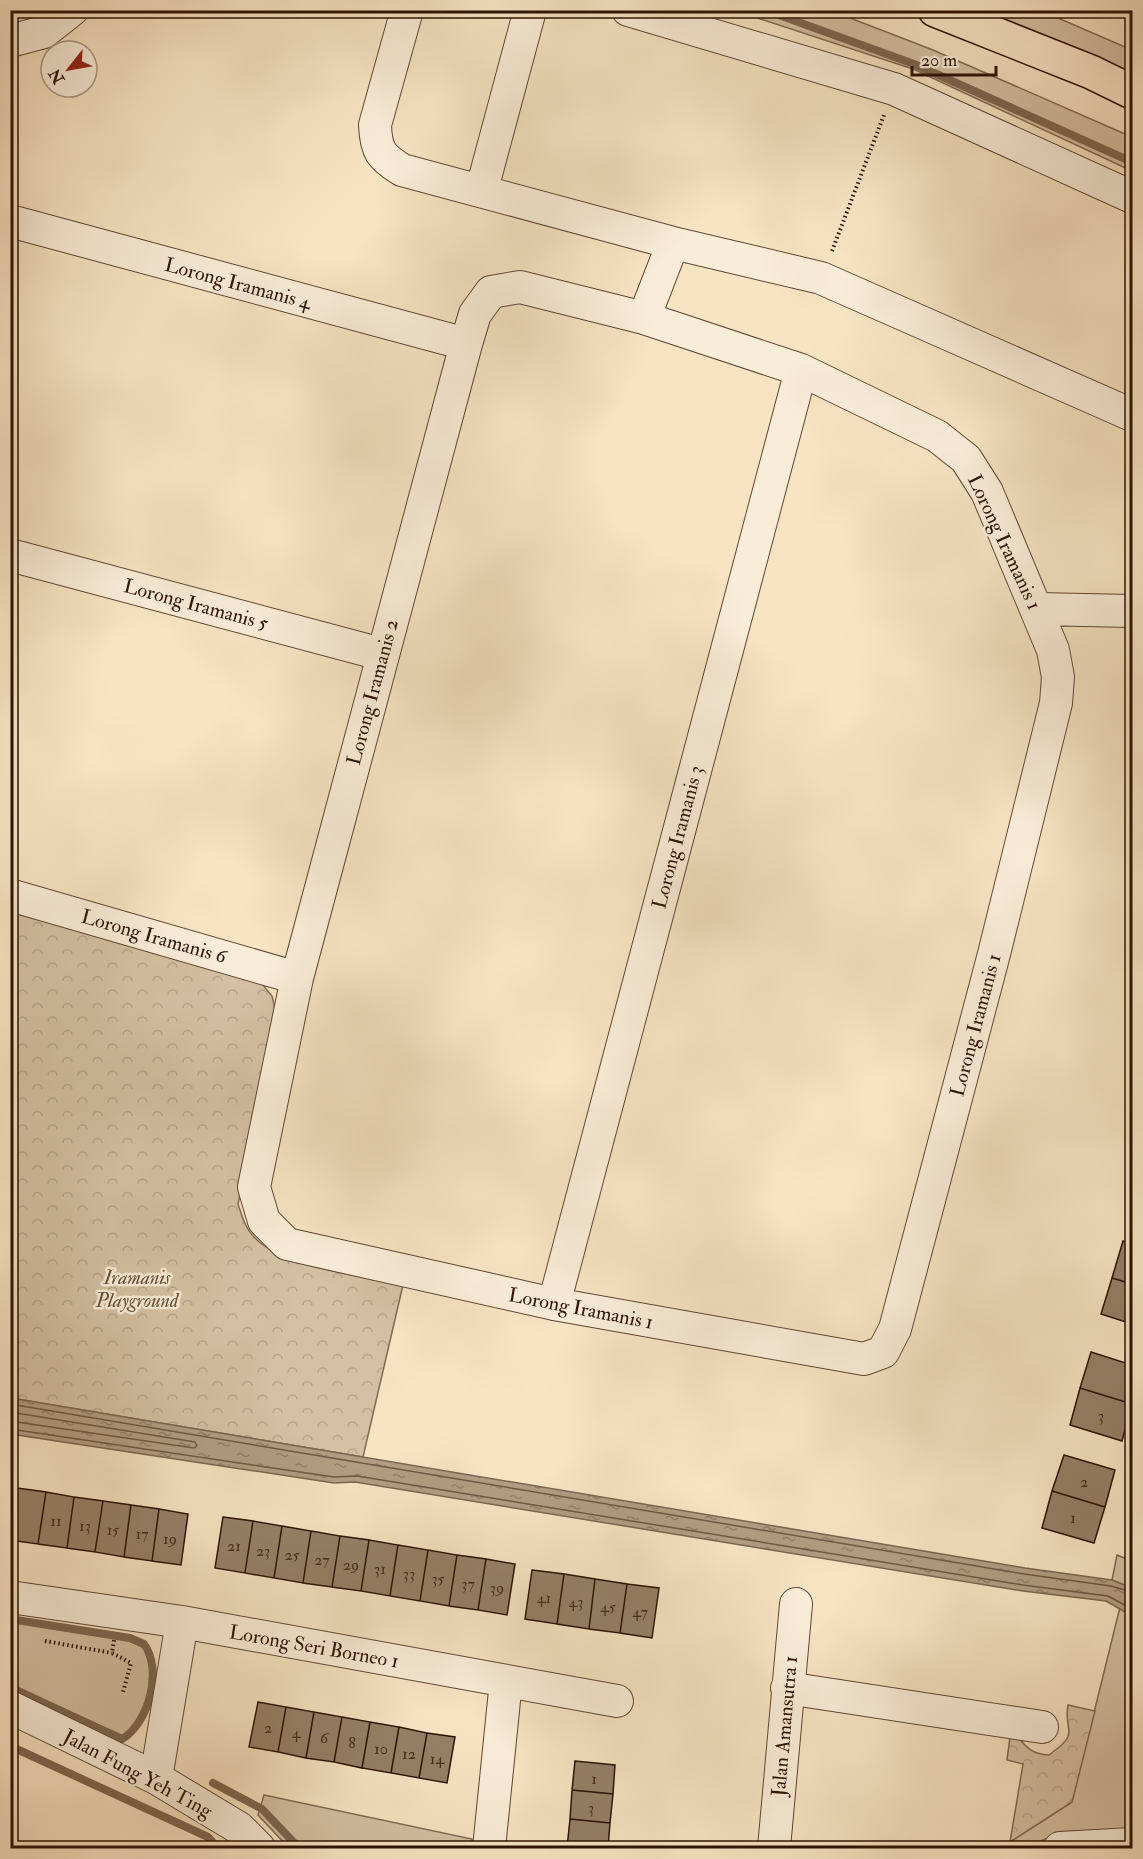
<svg xmlns="http://www.w3.org/2000/svg" width="1143" height="1859" viewBox="0 0 1143 1859" font-family="'IM FELL Double Pica',serif">
<style>
.grass{fill:#d4c0a3;stroke:#806a54;stroke-width:1.5}
.forest{fill:url(#forest-crowns);stroke:#806a54;stroke-width:1.5}
.water{fill:url(#water-ripples);stroke:#7c6650;stroke-width:1.5}
.lines{fill:none;stroke-linecap:round;stroke-linejoin:round}
.shore{stroke:#6f5843;stroke-width:1.5}
.stream{stroke:#7c6650;stroke-width:8}
.building{fill:#968067;stroke:#2c1304;stroke-width:1.5}
.minor-casing{stroke:#5f4734;stroke-width:34}
.highway-casing{stroke:#2c1304;stroke-width:36}
.path{stroke:#2c1304;stroke-width:4;stroke-dasharray:1.5 3;stroke-linecap:butt}
.minor{stroke:#faedd8;stroke-width:32}
.highway{stroke:#f7e4c3;stroke-width:33}
.labels{text-anchor:middle;stroke-width:5;stroke-linejoin:round;paint-order:stroke}
.number-label{font-size:16px;fill:#462e1d}
.street-label{font-size:20px;fill:#2c1304;stroke:#faedd8}
.park-label{font-size:20px;font-style:italic;fill:#67503c;stroke:#faedd8}
</style>
<defs>
<pattern id="forest-crowns" width="20" height="18" patternUnits="userSpaceOnUse" patternTransform="scale(1.5)"><rect width="20" height="18" fill="#d4c0a3"/><path d="M2 6a3 3 0 1 1 6 0M12 15a3 3 0 1 1 6 0" fill="none" stroke="#b6a48b"/></pattern>
<pattern id="water-ripples" width="26" height="14" patternUnits="userSpaceOnUse" patternTransform="scale(1.5)"><rect width="26" height="14" fill="#b29d82"/><path d="M2 4q2-2 4 0t4 0M15 11q2-2 4 0t4 0" fill="none" stroke="#917f68"/></pattern>
</defs>
<rect width="100%" height="100%" fill="#f7e4c3"/>
<filter id="stains"><feTurbulence type="fractalNoise" baseFrequency=".00333" numOctaves="4"/><feColorMatrix values="0 0 0 0 .2 0 0 0 0 .09 0 0 0 0 .02 0 0 0 .5 -.17"/></filter>
<radialGradient id="worn" r=".72"><stop offset=".6" stop-color="#630" stop-opacity="0"/><stop offset="1" stop-color="#630" stop-opacity=".3"/></radialGradient>
<path class="grass" d="M736 11H832L933 50 1132 137V171L913 69Z
M981 11H1042L1132 50V76Z
M1117 1555 1132 1561V1588L1112 1580Z
M1120 1607 1132 1616V1831L1060 1834 1043 1840 1032 1848H1007L1010 1842 1072 1802Z
M11 1621 130 1641C137 1644 145 1647 148 1655 153 1665 148 1701 144 1712 141 1721 131 1731 122 1736L11 1684Z
M264 1795 472 1839V1848H289L258 1815Z"/>
<path class="forest" d="M10 912 257 978 272 996 278 1019 238 1204C242 1216 245 1228 254 1237 281 1267 363 1276 403 1285L363 1457 11 1398Z
M1068 1705 1095 1711 1072 1802 1010 1842 1023 1764 1007 1760 1010 1737 1019 1738C1028 1750 1034 1754 1049 1755 1082 1731 1063 1734 1068 1705Z"/>
<path class="water" d="M11 1398 1025 1568 1112 1580 1132 1588V1616L1106 1601 1023 1591 355 1482 334 1483 11 1434Z"/>
<g class="lines">
<path class="shore" d="M10 1404 1024 1574 1111 1586 1132 1592
M10 1412 195 1442 197 1446 194 1448 10 1421
M10 1429 334 1477 357 1476 1023 1585 1108 1596 1132 1609"/>
<path class="stream" d="M765 10 914 64 1132 162
M10 1619 130 1638 144 1644C163 1670 149 1723 122 1739L10 1688
M10 1746 208 1837 218 1848
M213 1783 262 1809 299 1848"/>
</g>
<path class="building" d="M1123 1241 1132 1244V1284L1112 1278Z
M1112 1278 1132 1284V1324L1101 1314Z
M1091 1352 1132 1365V1404L1080 1388Z
M1080 1388 1132 1404 1122 1441 1070 1425Z
M1064 1455 1115 1470 1105 1507 1052 1491Z
M10 1487 17 1488 10 1534Z
M17 1488 46 1492 38 1544 10 1540Z
M1052 1491 1105 1507 1094 1543 1042 1528Z
M46 1492 74 1497 67 1548 38 1544Z
M74 1497 103 1501 95 1552 67 1548Z
M103 1501 131 1505 124 1557 95 1552Z
M131 1505 159 1509 152 1561 124 1557Z
M159 1509 188 1514 181 1565 152 1561Z
M223 1517 253 1521 245 1573 215 1568Z
M253 1521 282 1526 274 1578 245 1573Z
M282 1526 311 1531 303 1583 274 1578Z
M311 1531 340 1536 332 1587 303 1583Z
M340 1536 369 1540 361 1591 332 1587Z
M369 1540 398 1545 390 1596 361 1591Z
M398 1545 428 1550 420 1601 390 1596Z
M428 1550 457 1555 449 1606 420 1601Z
M457 1555 486 1559 478 1610 449 1606Z
M486 1559 515 1564 507 1615 478 1610Z
M532 1570 564 1574 557 1624 525 1619Z
M564 1574 595 1579 589 1629 557 1624Z
M595 1579 627 1584 620 1633 589 1629Z
M627 1584 659 1588 652 1638 620 1633Z
M258 1702 286 1707 278 1752 249 1747Z
M286 1707 314 1712 306 1758 278 1752Z
M314 1712 342 1717 334 1762 306 1758Z
M342 1717 370 1722 362 1768 334 1762Z
M370 1722 399 1727 391 1773 362 1768Z
M399 1727 427 1733 419 1778 391 1773Z
M427 1733 455 1737 447 1783 419 1778Z
M575 1761 615 1765 613 1794 572 1790Z
M572 1790 613 1794 610 1823 570 1819Z
M570 1819 610 1823 608 1848H567Z"/>
<g class="lines">
<defs>
<path id="minor" d="M407 10 375 125C376 151 381 157 402 170L673 243 821 278 1132 415
M628 10 894 89 1132 197
M10 41 44 32 72 10
M482 189 530 10
M10 221 466 344
M520 287 644 318 801 370 937 436 966 459 987 492 1053 650 1058 677 1056 703 994 954 895 1329 883 1352 864 1359 554 1304 287 1244 264 1221 254 1187 297 978 466 344 475 314 491 292Z
M644 318 673 243
M10 555 381 654
M1037 609 1132 611
M10 895 297 978
M554 1304 801 370
M10 1597 182 1622 617 1701
M787 1688 1042 1727
M10 1707 156 1778 239 1828 259 1848
M156 1778 182 1622
M489 1848 506 1681
M774 1848 796 1604
M1060 1848 1132 1844"/>
<path id="highway" d="M935 10 1091 72 1132 92"/>
</defs>
<use href="#minor" class="minor-casing"/>
<use href="#highway" class="highway-casing"/>
<path class="path" d="M832 251 884 115
M114 1640 112 1653 131 1663 123 1692
M45 1641 112 1653"/>
<use href="#minor" class="minor"/>
<use href="#highway" class="highway"/>
</g>
<g class="labels">
<g class="number-label">
<text x="1101" y="1421">3</text>
<text x="1084" y="1487">2</text>
<text x="1073" y="1523">1</text>
<text x="56" y="1526">11</text>
<text x="85" y="1531">13</text>
<text x="113" y="1535">15</text>
<text x="142" y="1539">17</text>
<text x="170" y="1544">19</text>
<text x="234" y="1551">21</text>
<text x="263" y="1556">23</text>
<text x="292" y="1560">25</text>
<text x="322" y="1565">27</text>
<text x="351" y="1570">29</text>
<text x="380" y="1574">31</text>
<text x="409" y="1579">33</text>
<text x="438" y="1584">35</text>
<text x="468" y="1589">37</text>
<text x="497" y="1593">39</text>
<text x="544" y="1603">41</text>
<text x="576" y="1607">43</text>
<text x="608" y="1612">45</text>
<text x="640" y="1617">47</text>
<text x="268" y="1733">2</text>
<text x="296" y="1738">4</text>
<text x="324" y="1743">6</text>
<text x="352" y="1748">8</text>
<text x="381" y="1754">10</text>
<text x="409" y="1759">12</text>
<text x="437" y="1764">14</text>
<text x="594" y="1784">1</text>
<text x="591" y="1813">3</text>
</g>
<g class="street-label">
<text transform="translate(238 283) rotate(15)" y="7">Lorong Iramanis 4</text>
<text transform="translate(1005 542) rotate(65)" y="7">Lorong Iramanis 1</text>
<text transform="translate(196 604) rotate(15)" y="7">Lorong Iramanis 5</text>
<text transform="translate(372 692) rotate(-75)" y="7">Lorong Iramanis 2</text>
<text transform="translate(677 837) rotate(-75)" y="7">Lorong Iramanis 3</text>
<text transform="translate(154 936) rotate(16)" y="7">Lorong Iramanis 6</text>
<text transform="translate(975 1025) rotate(-75)" y="7">Lorong Iramanis 1</text>
<text transform="translate(581 1308) rotate(11)" y="7">Lorong Iramanis 1</text>
<text transform="translate(314 1646) rotate(10)" y="7">Lorong Seri Borneo 1</text>
<text transform="translate(784 1726) rotate(-85)" y="7">Jalan Amansutra 1</text>
<text transform="translate(138 1773) rotate(28)" y="7">Jalan Fung Yeh Ting</text>
</g>
<g class="park-label">
<text x="137" y="1284">Iramanis<tspan x="137" dy="23">Playground</tspan></text>
</g>
</g>
<rect width="1143" height="1859" fill="none" stroke="#f7e4c3" stroke-width="36"/>
<rect x="12" y="12" width="1119" height="1835" fill="none" stroke="#2c1304" stroke-width="3"/>
<rect x="18" y="18" width="1107" height="1823" fill="none" stroke="#2c1304" stroke-width="1.5"/>
<g transform="translate(69 69) rotate(239)"><circle r="28" fill="#faedd8" stroke="#a89683" stroke-width="1.5"/>
<path d="M0-4.5L10 22L0 15L-10 22Z" fill="#8f2418"/>
<text y="-9" font-size="16" font-weight="bold" text-anchor="middle" fill="#2c1304">N</text>
</g>
<path d="M912 66v9h84v-9" fill="none" stroke="#2c1304" stroke-width="3"/>
<text x="921" y="66" font-size="18" fill="#2c1304" stroke="#faedd8" stroke-width="4.5" paint-order="stroke">20 m</text>
<rect width="100%" height="100%" filter="url(#stains)"/>
<rect width="100%" height="100%" fill="url(#worn)"/>
</svg>
